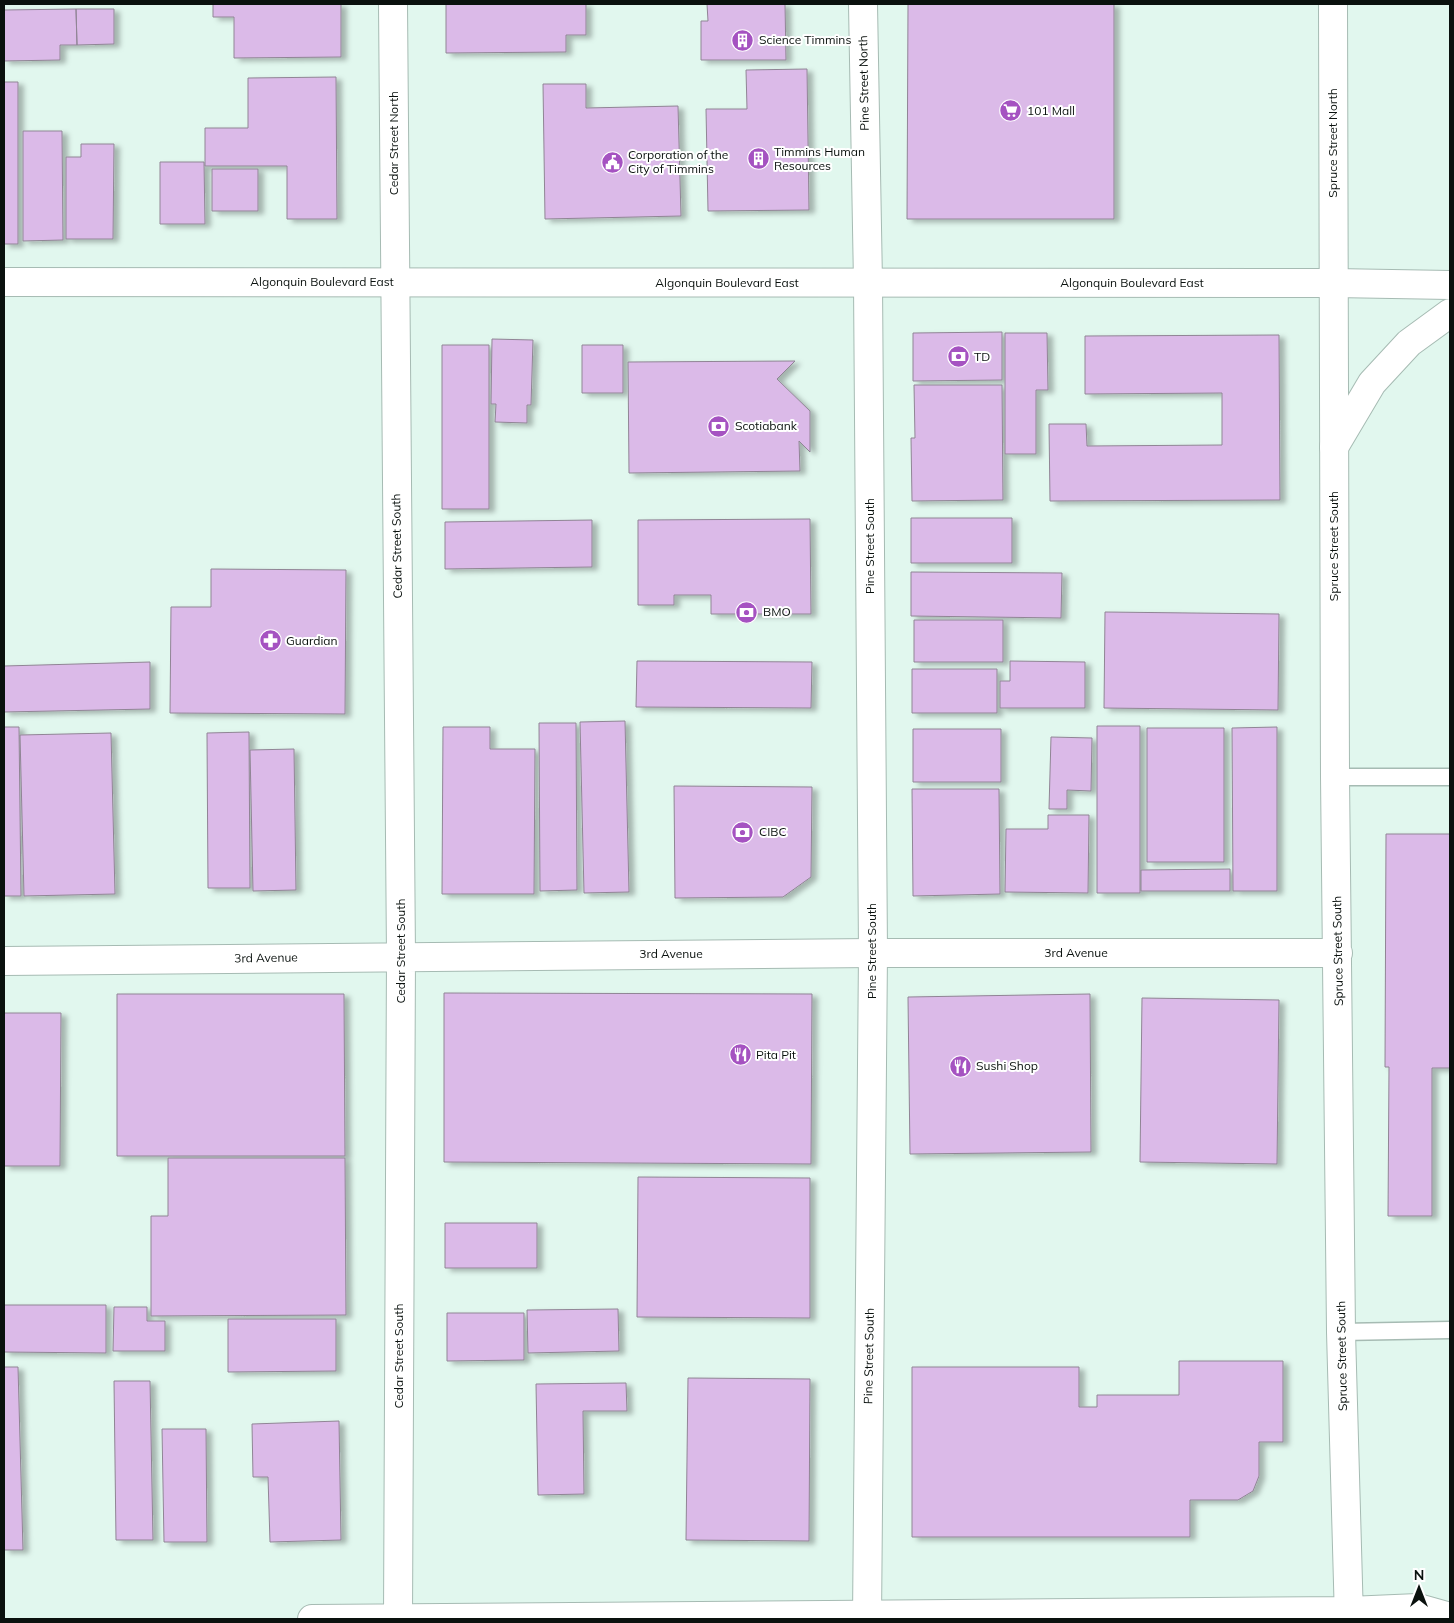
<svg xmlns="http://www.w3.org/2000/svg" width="1454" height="1623" viewBox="0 0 1454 1623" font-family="Mulish,sans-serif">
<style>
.building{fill:#dbbae8;stroke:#908595;filter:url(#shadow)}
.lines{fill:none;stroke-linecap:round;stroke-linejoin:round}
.lane-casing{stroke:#a6bbb3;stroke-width:19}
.street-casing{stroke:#a6bbb3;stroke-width:30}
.secondary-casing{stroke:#a6bbb3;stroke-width:30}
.primary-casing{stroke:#a6bbb3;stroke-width:30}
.lane{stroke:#fff;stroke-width:16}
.street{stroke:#fff;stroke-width:28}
.secondary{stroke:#fff;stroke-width:28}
.primary{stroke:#fff;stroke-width:28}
.labels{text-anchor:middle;stroke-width:4;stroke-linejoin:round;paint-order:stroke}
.poi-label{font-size:12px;fill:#0a110e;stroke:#fff;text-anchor:start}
.street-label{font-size:12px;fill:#0a110e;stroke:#fff}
</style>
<defs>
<filter id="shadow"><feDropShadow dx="5.5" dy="3" stdDeviation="2.5" flood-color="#0004"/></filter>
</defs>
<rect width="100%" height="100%" fill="#e1f7ee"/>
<path class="building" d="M213 4H341V57L234 58V17H213Z
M446 4H586V35H566V52L446 53Z
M707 4H785L786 60H701V21H708Z
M908 4H1114V219H907Z
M76 9 77 45H60V60L4 61V10Z
M76 9H114V44L77 45Z
M807 69 809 210 708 211 706 109H747L746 70Z
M336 77 337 219H287V166H205V128H248V78Z
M4 82H18V244H4Z
M543 84H586V108L678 106 681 216 545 219Z
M23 131H62L63 240 23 241Z
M81 144H114L113 239H66V157H81Z
M160 162H204L205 224H160Z
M212 169H258V211H212Z
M1002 332V380L913 381V333Z
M1005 333H1047L1048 390H1036V454H1005Z
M1279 335 1280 500 1050 501 1049 424H1086L1087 446 1222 445V393L1085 394V336Z
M492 339 533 340 531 405H527V423L495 422 496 404H491Z
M442 345H489V509H442Z
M582 345H623V393H582Z
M795 361 777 379 810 411V452L799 441 800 471 629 473 628 362Z
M914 385H1002L1003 500 912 501 911 438H915Z
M911 518H1012V563H911Z
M810 519 811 614H711V595H674V605H638V520Z
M592 520V567L445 569V522Z
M211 569 346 570 345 714 170 713 171 607H211Z
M911 572 1062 573 1061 618 911 616Z
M1105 612 1279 614 1278 710 1104 708Z
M914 620H1003V662H914Z
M637 661 812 662 811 708 636 707Z
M1010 661 1085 662V708H1000V681H1010Z
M150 662V709L4 712V666Z
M912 669H997V713H912Z
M625 721 629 892 584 893 580 722Z
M539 723H576L577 890 540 891Z
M1097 726H1140V893H1097Z
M4 727H19L21 896H4Z
M443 727H490V749H535L534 894H442Z
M1277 727V891H1233L1232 728Z
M1147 728H1224V862H1147Z
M913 729H1001V782H913Z
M249 732 250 888H208L207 733Z
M111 733 115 894 24 896 20 735Z
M1051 737 1092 738 1091 791 1067 790V809H1049Z
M294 749 296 890 253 891 250 750Z
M674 786 812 787 811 877 783 897 675 898Z
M912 789H999L1000 894 913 896Z
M1048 815H1089L1088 893 1005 892 1006 829H1048Z
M1386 834H1450V1068H1432V1216H1388L1389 1067H1385Z
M1230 869V891H1141V870Z
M444 993 812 994 811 1164 444 1162Z
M117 994H344L345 1156H117Z
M1090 994 1091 1152 910 1154 908 997Z
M1142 998 1279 1000 1277 1164 1140 1162Z
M4 1013H61L60 1166H4Z
M168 1158H345L346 1315 151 1316V1216H168Z
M638 1177 810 1178V1318L637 1317Z
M445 1223H537V1268H445Z
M4 1305H106V1353L4 1352Z
M114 1307H147V1321H165V1351H113Z
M618 1309 619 1351 528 1353 527 1310Z
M447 1313H524V1360L447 1361Z
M228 1319H336V1371L228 1372Z
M1179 1361H1283V1442H1259V1476L1253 1491 1238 1500H1190V1537H912V1367H1079V1407H1097V1395H1179Z
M4 1367H18L23 1550H4Z
M688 1378 810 1379 809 1541 686 1540Z
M114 1381H150L153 1540H116Z
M626 1383 627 1411H583L584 1494 538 1495 536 1384Z
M339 1421 341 1540 270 1542 268 1477H253L252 1424Z
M162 1429H206L207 1542H164Z"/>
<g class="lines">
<defs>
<path id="lane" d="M1335 777H1450
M1341 1332 1450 1330"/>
<path id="street" d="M393 4 401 956 398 1619
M1333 4 1335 777 1341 1332 1349 1619
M4 961 873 953H1338
M312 1619 1349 1611 1418 1608 1450 1617"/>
<path id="secondary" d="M863 4 868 283 873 953 867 1619"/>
<path id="primary" d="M4 282 1334 283 1450 285
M1334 447 1372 383 1409 343 1450 313"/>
</defs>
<use href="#lane" class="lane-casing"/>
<use href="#street" class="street-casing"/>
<use href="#secondary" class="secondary-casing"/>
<use href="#primary" class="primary-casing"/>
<use href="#lane" class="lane"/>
<use href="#street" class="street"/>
<use href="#secondary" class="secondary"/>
<use href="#primary" class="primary"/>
</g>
<defs>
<symbol id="building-disc" viewBox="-11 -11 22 22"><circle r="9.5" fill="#a552c1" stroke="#fff"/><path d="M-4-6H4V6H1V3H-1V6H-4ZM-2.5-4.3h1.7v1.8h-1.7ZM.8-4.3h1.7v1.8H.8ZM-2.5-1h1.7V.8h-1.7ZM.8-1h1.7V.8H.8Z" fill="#fff"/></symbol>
<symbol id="supermarket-disc" viewBox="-11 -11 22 22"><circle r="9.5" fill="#a552c1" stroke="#fff"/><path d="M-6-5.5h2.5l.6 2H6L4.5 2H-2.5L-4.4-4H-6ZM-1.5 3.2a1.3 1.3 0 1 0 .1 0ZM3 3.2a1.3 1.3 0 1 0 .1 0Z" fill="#fff"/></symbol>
<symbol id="civic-disc" viewBox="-11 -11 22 22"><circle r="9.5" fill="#a552c1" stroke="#fff"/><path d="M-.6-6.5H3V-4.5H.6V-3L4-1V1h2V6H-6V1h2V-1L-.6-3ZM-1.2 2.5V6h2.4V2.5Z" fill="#fff"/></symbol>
<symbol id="bank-disc" viewBox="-11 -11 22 22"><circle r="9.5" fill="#a552c1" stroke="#fff"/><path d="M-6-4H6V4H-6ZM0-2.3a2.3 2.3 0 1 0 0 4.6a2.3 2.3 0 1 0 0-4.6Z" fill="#fff"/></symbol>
<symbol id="pharmacy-disc" viewBox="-11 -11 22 22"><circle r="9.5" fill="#a552c1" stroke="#fff"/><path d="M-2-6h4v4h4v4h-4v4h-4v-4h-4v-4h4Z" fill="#fff"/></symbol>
<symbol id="restaurant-disc" viewBox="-11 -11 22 22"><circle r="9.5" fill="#a552c1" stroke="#fff"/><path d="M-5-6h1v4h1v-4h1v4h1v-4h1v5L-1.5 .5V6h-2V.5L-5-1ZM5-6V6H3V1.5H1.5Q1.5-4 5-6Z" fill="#fff"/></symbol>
</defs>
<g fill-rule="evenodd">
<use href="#building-disc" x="730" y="28" width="25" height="25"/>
<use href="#supermarket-disc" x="998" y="98" width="25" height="25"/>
<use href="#building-disc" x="746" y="146" width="25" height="25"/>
<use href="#civic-disc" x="600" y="150" width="25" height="25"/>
<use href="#bank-disc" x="946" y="344" width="25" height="25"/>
<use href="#bank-disc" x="706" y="414" width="25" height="25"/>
<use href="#bank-disc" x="734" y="600" width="25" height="25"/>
<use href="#pharmacy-disc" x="258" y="628" width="25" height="25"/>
<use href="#bank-disc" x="730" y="820" width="25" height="25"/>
<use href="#restaurant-disc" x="728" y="1042" width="25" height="25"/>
<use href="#restaurant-disc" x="948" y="1054" width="25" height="25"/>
</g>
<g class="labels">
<g class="poi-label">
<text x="759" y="44">Science Timmins</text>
<text x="1027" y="115">101 Mall</text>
<text x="774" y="156">Timmins Human<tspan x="774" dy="14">Resources</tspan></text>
<text x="628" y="159">Corporation of the<tspan x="628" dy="14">City of Timmins</tspan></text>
<text x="974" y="361">TD</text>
<text x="735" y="430">Scotiabank</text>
<text x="763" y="616">BMO</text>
<text x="286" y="645">Guardian</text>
<text x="759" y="836">CIBC</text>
<text x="756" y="1059">Pita Pit</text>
<text x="976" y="1070">Sushi Shop</text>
</g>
<g class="street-label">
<text transform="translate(864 83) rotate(-91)" y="4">Pine Street North</text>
<text transform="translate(394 143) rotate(-90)" y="4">Cedar Street North</text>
<text transform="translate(1333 143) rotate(-90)" y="4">Spruce Street North</text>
<text x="322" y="286">Algonquin Boulevard East</text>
<text x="727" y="287">Algonquin Boulevard East</text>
<text x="1132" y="287">Algonquin Boulevard East</text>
<text transform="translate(397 546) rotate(-91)" y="4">Cedar Street South</text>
<text transform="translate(870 546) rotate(-90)" y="4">Pine Street South</text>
<text transform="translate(1334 546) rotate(-90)" y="4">Spruce Street South</text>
<text transform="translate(401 951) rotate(-90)" y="4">Cedar Street South</text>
<text transform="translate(872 951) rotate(-90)" y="4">Pine Street South</text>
<text transform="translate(1338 951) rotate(-91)" y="4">Spruce Street South</text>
<text x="1076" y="957">3rd Avenue</text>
<text x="671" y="958">3rd Avenue</text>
<text transform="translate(266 958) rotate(-1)" y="4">3rd Avenue</text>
<text transform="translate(399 1356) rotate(-90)" y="4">Cedar Street South</text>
<text transform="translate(869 1356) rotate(-89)" y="4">Pine Street South</text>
<text transform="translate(1342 1356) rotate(-91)" y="4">Spruce Street South</text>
</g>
</g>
<rect width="1454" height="1623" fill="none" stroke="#0a110e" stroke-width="10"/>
<g transform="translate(1419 1588)" stroke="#ffffff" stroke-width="4" paint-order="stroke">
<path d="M0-4L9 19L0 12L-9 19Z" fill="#0a110e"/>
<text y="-8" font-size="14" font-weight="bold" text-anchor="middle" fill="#0a110e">N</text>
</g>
</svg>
